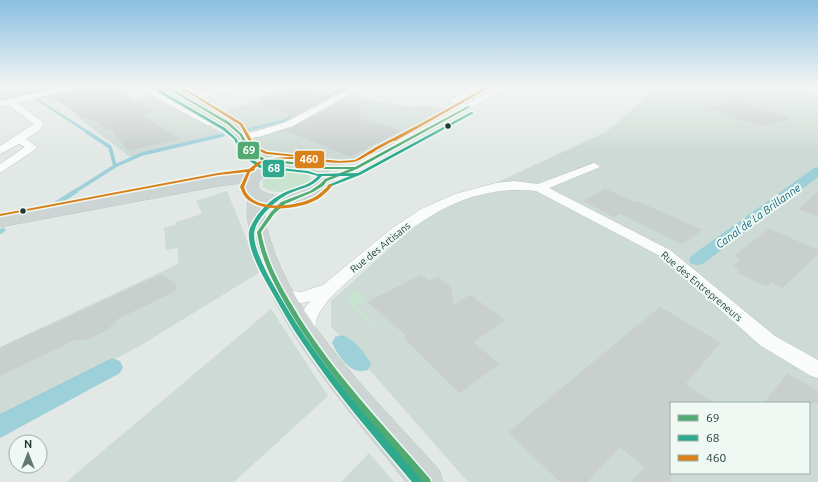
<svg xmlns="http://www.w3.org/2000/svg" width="818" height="482" viewBox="0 0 818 482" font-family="Ubuntu,sans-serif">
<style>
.built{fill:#cedad5;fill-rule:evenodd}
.green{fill:#c9e3d1}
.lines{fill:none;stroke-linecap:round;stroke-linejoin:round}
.stream-far2{stroke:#9ed0da;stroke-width:2.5}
.stream-far1{stroke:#9ed0da;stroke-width:3.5}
.stream{stroke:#9ed0da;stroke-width:4.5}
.canal{fill:#9ed0da;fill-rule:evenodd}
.building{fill:#c8cfcc;stroke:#cad1ce}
.minor-casing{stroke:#bec5c2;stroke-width:1}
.major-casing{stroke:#bbc5c2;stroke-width:1}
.minor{fill:#fafcfb;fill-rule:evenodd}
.major{fill:#ccd5d3;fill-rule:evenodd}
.bus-1-casing{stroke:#eff8f3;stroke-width:3}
.bus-2-casing{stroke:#eff8f3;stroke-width:3}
.bus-3-casing{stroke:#eff8f3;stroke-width:3}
.bus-1{fill:#50aa71;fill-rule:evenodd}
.bus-2{fill:#2faa8e;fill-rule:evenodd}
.bus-3{fill:#da811a;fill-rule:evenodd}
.bus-dot{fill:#1e3c35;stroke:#eff8f3;stroke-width:1.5}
.labels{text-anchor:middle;stroke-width:4;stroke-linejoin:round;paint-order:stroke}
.street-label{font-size:10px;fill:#1e3c35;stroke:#eff8f3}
.water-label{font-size:11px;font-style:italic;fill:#14687d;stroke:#eff8f3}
.line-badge{stroke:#eff8f3;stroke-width:1.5}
.badge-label{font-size:11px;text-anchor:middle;font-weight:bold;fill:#fff}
</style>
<rect width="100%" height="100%" fill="#e1e8e5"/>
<path class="built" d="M0 85H132L52 103 39 94 0 102Z
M661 85H818V482H468L331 326V301L428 214 606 132ZM671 403H809V473H671Z
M300 87 325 96H348L408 107 432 106 451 111 357 163 332 166 302 160 278 159 264 155 219 113 262 100 258 98Z
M152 97 221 132V135L130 157 74 114Z
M227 191 260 272 143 344 0 421V347L178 264V248L166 250 164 228 175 225 176 222 202 214 196 201Z
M271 309 328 396 234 482H66Z
M369 453 394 482H341Z"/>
<path class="green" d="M287 169 302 170 310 176 311 180C302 194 276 196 263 187V179L272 173Z
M356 290 368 302 356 306 376 325 370 324 349 305V297Z"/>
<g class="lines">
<path class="stream-far2" d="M18 85C20 90 79 126 89 133
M321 100 350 85
M247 130 283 121 295 113"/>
<path class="stream-far1" d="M115 166 142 154 223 135
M74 192 115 166 110 147 87 132"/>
<path class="stream" d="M57 203 76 191
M0 232 3 230"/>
<path class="canal" d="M818 167V177L703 264 697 265 691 264 689 260 691 256 814 168Z
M342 335C354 339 365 353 371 364L368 370C351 376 339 357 332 343L335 337Z
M112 358 120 361 123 367 120 373 0 438V414Z"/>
</g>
<path class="building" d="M101 85H107L154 112 142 115 180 139 128 150 111 129 108 130 94 119 83 118 53 96Z
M300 88 328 98 294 116 266 105 277 101 266 97Z
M339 102 358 106 360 118 400 131 350 156 285 130 306 121Z
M738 102 790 119 759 126 708 107Z
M605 189 636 203 638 202 702 230 682 244 620 213 614 217 584 201Z
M818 192V216L799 209Z
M769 229 818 250V254L782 288 771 282 766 286 737 272 740 269 733 266 741 260 734 256Z
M421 275 429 281 438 277 451 288 453 306 470 295 504 320 473 342 499 364 459 393 404 338 407 336 368 302Z
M158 276H164L175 283 176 288 173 292 119 318 108 329 96 335 85 340H74L0 376V348Z
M660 307 720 343 685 384 713 403H671V482H631L645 467 620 447 587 482H560L509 432Z
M787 374 818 391V403H764Z"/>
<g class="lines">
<defs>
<path id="minor" d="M72 85H88L17 103 44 123 40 130 26 139 37 147 36 149 0 173V164L25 147 19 144 0 154V146L34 124 9 105 0 107V101Z
M133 85H144L212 120 225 122 227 124 222 127 207 125Z
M232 85H247L185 103 181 100 182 98Z
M356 85H366L293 126 262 136 242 140 237 137 238 135 257 131 286 122Z
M477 85H488L459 101 467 104 501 85H512L360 170 326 184 320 180 322 177 352 166 461 107 448 101Z
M789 85H802L818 90V95Z
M594 163 600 166 598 168 549 188 670 250 775 336 818 360V378L811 376 761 346 660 256 536 191C463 183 414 224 362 269 347 282 325 299 317 318 315 324 316 331 313 338L306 340 299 338C292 325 302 312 310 301 299 305 288 303 277 300L274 296 277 292 283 290 301 292 323 285 391 229 421 209 455 194 496 183 514 181 538 184Z"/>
<path id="major" d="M157 85H170L232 120C235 123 239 125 242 128 249 136 250 147 260 153 284 166 321 149 334 180 319 201 288 210 264 204 263 215 266 226 269 236 294 324 380 403 439 470L443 482H406C351 412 270 324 251 236 248 223 245 210 249 197L243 191 242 183 219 186 0 227V217L219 176 250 173 266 165C239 159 241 140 224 126ZM295 168C305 168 314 169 318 179 305 194 276 202 259 189L258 182C268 172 281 169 295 168Z"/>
</defs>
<use href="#minor" class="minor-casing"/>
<use href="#major" class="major-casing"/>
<use href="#minor" class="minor"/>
<use href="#major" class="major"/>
<defs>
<path id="bus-1" d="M162 85H165L229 122 242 134 250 149 265 159 310 164 318 167H355L468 106 470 107 357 169 327 181 323 186 313 192 285 204 274 214 261 232C266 259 278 282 292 305 329 369 382 423 430 479L431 482H421C374 425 323 370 286 305 273 282 261 259 257 232L271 212 281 202 310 191 320 184 325 179 350 169H318L309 166 263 161 247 151 240 135 227 124Z"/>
<path id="bus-2" d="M158 90H160L225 128 236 138 245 154 262 166 308 171 317 174 358 173 471 112 474 113 360 175 329 187 327 186 328 185 350 176H322C312 188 301 188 288 194 276 200 259 216 255 229 250 243 267 273 274 286 284 303 294 321 306 338 340 388 381 433 421 479L422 482H412C374 437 335 392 302 342 290 325 280 306 269 287 262 275 244 243 250 228 257 212 272 197 288 191 299 187 310 185 318 176L307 173 260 168 242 156 234 139 223 130 158 92Z"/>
<path id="bus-3" d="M176 85H179L242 123 254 144 259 148 267 152 306 156 308 157 307 158 340 161 355 160 376 147 420 124 490 85H494L395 141H393C386 145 379 148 372 153 365 156 360 161 353 162 326 166 285 152 261 163 259 165 256 167 254 169L255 170 250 172 244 187C245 190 246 193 248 195 260 211 297 206 313 198 319 195 325 189 330 184H332V186C328 191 322 197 316 200 298 210 261 213 246 198 243 195 242 191 240 187L247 172 218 175 0 216V214L218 173 249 169 258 162 274 158 290 157H299L266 154 257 150 251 145 240 125Z"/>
</defs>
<use href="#bus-1" class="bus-1-casing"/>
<use href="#bus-2" class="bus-2-casing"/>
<use href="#bus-3" class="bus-3-casing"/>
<use href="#bus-1" class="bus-1"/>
<use href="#bus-2" class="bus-2"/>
<use href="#bus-3" class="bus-3"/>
</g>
<linearGradient id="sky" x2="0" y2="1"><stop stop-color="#8abfe2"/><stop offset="0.56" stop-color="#f2f5f3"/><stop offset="1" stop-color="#f2f5f3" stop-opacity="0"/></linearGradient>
<rect width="818" height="153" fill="url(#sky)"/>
<g class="bus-dot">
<circle cx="448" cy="126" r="3.5"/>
<circle cx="23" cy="211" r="3.5"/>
</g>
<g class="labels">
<g class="street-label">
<text transform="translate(380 247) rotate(-39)" y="4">Rue des Artisans</text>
<text transform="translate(702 286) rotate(40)" y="4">Rue des Entrepreneurs</text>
</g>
<g class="water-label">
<text transform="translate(758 216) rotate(-36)" y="4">Canal de La Brillanne</text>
</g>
</g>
<g class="line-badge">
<rect x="237" y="141" width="23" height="19" rx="4" fill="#50aa71"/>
<rect x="294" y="150" width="31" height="19" rx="4" fill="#da811a"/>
<rect x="262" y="159" width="23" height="19" rx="4" fill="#2faa8e"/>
</g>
<g class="badge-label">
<text x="249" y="154">69</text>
<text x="309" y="163">460</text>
<text x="274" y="172">68</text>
</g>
<rect x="670" y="402" width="140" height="72" fill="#eff8f3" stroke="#9bada7"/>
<rect x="678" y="415" width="20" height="6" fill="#50aa71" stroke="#9bada7"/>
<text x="706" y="422" font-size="12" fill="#1e3c35">69</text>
<rect x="678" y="435" width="20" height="6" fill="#2faa8e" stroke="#9bada7"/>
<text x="706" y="442" font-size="12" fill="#1e3c35">68</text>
<rect x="678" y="455" width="20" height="6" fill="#da811a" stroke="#9bada7"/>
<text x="706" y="462" font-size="12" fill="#1e3c35">460</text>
<g transform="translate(28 454)"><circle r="19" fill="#eff8f3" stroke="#9bada7"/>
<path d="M0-3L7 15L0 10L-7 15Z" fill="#627873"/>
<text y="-6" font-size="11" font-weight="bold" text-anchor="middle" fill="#1e3c35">N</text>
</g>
</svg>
